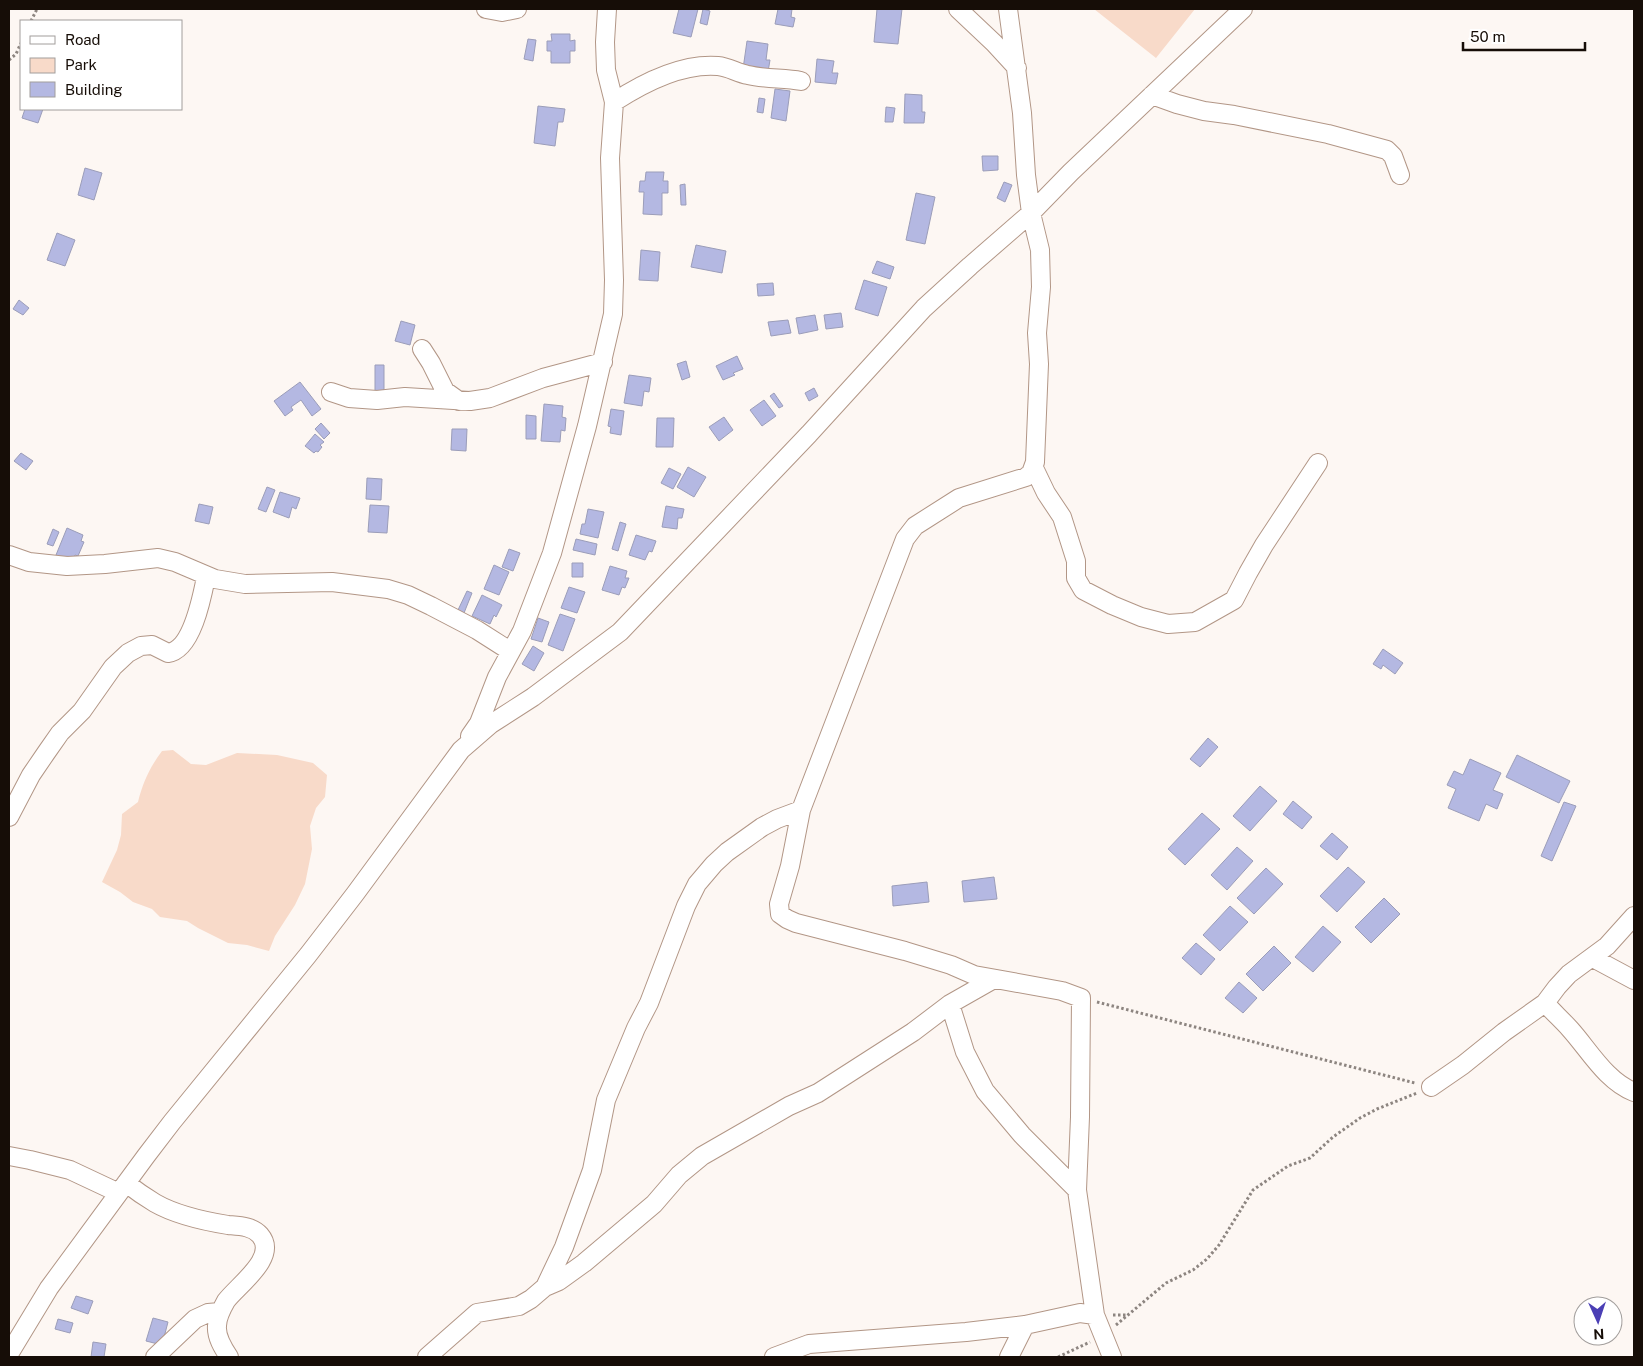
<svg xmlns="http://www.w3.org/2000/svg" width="1643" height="1366" viewBox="0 0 1643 1366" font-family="'Public Sans',sans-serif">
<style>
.green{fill:#f8dac9}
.building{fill:#b4b8e2;stroke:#9b9db9}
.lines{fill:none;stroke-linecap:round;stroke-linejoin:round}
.minor-casing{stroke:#b29686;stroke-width:20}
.path{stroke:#8d8580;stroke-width:3;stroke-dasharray:2.5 2.5;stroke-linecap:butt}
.minor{stroke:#fff;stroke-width:18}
</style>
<rect width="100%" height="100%" fill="#fdf7f3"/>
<path class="green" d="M1094 9H1195L1156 58Z
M173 750 191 764 206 765 237 753 277 755 313 763 327 775 325 797 316 808 310 826 312 849 305 884 295 905 275 936 269 951 247 945 228 943 198 928 187 921 160 917 152 909 133 902 120 892 102 882 117 850 121 835 122 814 138 802C143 782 150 767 162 751Z"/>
<path class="building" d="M679 9H698L691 37 673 33Z
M703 9 710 11 707 25 700 23Z
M778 9H792L791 17 795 18 793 27 775 24Z
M877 9H902L898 44 874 42Z
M551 34H570V41L575 40V51H570V63H551V51H547V41H552Z
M528 39 536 40 533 61 524 59Z
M747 41 768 44 766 60H770L768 72 743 69Z
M817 59 834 61 832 73H838L836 84 815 82Z
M775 89 790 91 786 121 771 118Z
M905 94 922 95V112H925L924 123H904Z
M759 98 765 99 763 113 757 112Z
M538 106 565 109 563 122H558L555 146 534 143Z
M886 107 895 108 893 122H885Z
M25 109H43L38 123 22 118Z
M982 156H998V170L983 171Z
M85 168 102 173 94 200 78 195Z
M646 172H664L663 181H668V193H662V215L643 214 644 192H639L640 181H645Z
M1004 182 1012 185 1005 202 997 198Z
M685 184 686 205H681L680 185Z
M916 193 935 197 925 244 906 240Z
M57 233 75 240 65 266 47 260Z
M696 245 726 251 722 273 691 267Z
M641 250 660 252 658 281 639 280Z
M877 261 894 267 890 279 872 273Z
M864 280 887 287 878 316 855 309Z
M773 283 774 295 758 296 757 284Z
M19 300 29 308 23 315 13 309Z
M841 313 843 327 826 329 824 315Z
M815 315 818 330 799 334 796 318Z
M788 320 791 333 771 336 768 322Z
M401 321 415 325 410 345 395 341Z
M737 356 743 369 733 373 735 375 723 380 716 366Z
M686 361 690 377 682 380 677 364Z
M375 365H384V393H375Z
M629 375 651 378 649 392 644 391 642 406 624 403Z
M300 382 321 409 312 416 301 400 291 407 293 410 285 416 274 401Z
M814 388 818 396 809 401 805 393Z
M774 393 783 406 779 408 770 396Z
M764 400 776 416 762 426 750 410Z
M544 404 563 406 562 417 566 418 565 431 561 430 560 442 541 441Z
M611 409 624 411 621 435 610 433 611 427 608 426Z
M526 415 536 416V439H526Z
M724 417 733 430 719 441 709 427Z
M657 418H674L673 447H656Z
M321 423 330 433 324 439 315 429Z
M452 429H467L466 451 451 450Z
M315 434 324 442 320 445 322 447 318 452 316 451 314 453 305 446Z
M21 453 33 461 26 470 14 461Z
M688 467 706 477 694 497 677 487Z
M669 468 681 474 673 489 661 483Z
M367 478 382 479 381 500 366 499Z
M267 487 275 490 266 512 258 509Z
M280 492 300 498 296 509 292 507 289 518 273 512Z
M199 504 213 507 209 524 195 521Z
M370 505 389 506 387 533 368 532Z
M666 506 684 509 682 518H678L677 529 662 527Z
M588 509 604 512 598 538 580 534 582 524H585Z
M620 522 626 524 618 551 612 549Z
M67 528 83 535 81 541 84 542 78 556 75 555 72 562 56 555Z
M53 529 59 532 53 546 47 544Z
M636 535 656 541 652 552 649 551 645 560 629 555Z
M576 539 597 544 595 555 573 550Z
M509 549 520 553 513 571 502 567Z
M572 563H583V577H572Z
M494 565 509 572 499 595 484 589Z
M610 566 627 571 625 578H629L625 588 622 587 619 595 602 590Z
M569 587 585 592 577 613 561 608Z
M467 591 472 593 464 613 458 610Z
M482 595 502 605 496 617 494 615 490 624 472 616Z
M560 614 575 619 563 651 548 645Z
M538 618 549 622 542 642 531 639Z
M533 646 544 653 534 671 522 664Z
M1383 649 1403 663 1395 674 1383 665 1381 669 1373 664Z
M1208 738 1218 747 1200 767 1190 759Z
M1517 755 1570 781 1559 803 1506 777Z
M1470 759 1501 773 1493 790 1503 794 1497 809 1486 804 1479 821 1448 808 1456 789 1447 785 1454 771 1463 775Z
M1260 786 1277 801 1250 831 1233 816Z
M1293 801 1312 817 1302 829 1283 814Z
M1564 802 1576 806 1552 861 1541 856Z
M1202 813 1220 829 1185 865 1168 849Z
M1332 833 1348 847 1337 860 1320 846Z
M1237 847 1253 861 1227 890 1211 875Z
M1348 867 1365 882 1337 912 1320 896Z
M1266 868 1283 884 1254 914 1237 898Z
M994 877 997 899 964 902 962 881Z
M927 882 929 902 893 906 892 886Z
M1384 898 1400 914 1371 943 1355 927Z
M1230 906 1248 922 1220 951 1203 935Z
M1323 926 1341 942 1313 972 1295 957Z
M1196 943 1215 959 1201 975 1182 958Z
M1274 946 1291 963 1263 991 1246 974Z
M1239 982 1257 998 1243 1013 1225 998Z
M76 1296 93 1301 88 1314 71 1308Z
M153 1318 168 1322 162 1345 146 1341Z
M58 1319 73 1323 70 1333 55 1329Z
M93 1342 106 1344 104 1357H91Z"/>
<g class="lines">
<defs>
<path id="minor" d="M486 9 502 12 517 9
M958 9 994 43 1017 68
M1008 9 1022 113 1026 175 1031 213 1040 250 1041 287 1037 333 1039 364 1035 462 1031 473 1026 477 959 498 915 526 905 539 801 810 790 866 779 904 780 914 787 919 796 923 905 951 951 965 974 975 1062 991 1081 998 1080 1117 1077 1190 1095 1315 1112 1357
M1152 95 1177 104 1204 111 1234 115 1328 134 1387 150 1393 156 1400 175
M614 102C643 83 682 63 718 66 729 67 737 73 748 75 765 79 784 78 801 81
M422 349 431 363 445 391 459 401
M331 392 349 398 377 400 405 397 470 401 490 398 543 378 603 362
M1034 468 1046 493 1062 517 1076 561V578L1083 590 1112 605 1141 617 1168 624 1195 622 1234 600 1248 573 1264 545 1318 463
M9 555 29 562 67 566 105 564 158 558 175 562 215 579 245 584 332 582 388 589 408 595 431 606 477 630 510 651
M470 736 479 723 497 677 522 631 552 553 587 426 613 314 614 280 610 158 614 102 606 70 605 42 607 9
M9 817 31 775 46 753 60 733 82 711 113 667 128 653 141 646 152 645 168 653C192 650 202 597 206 577
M1593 958 1634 980
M1545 1003C1553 1012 1562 1020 1570 1029 1589 1050 1606 1081 1634 1092
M950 1004 965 1052 985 1091 1022 1135 1077 1190
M1431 1087 1463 1065 1504 1032 1545 1003 1557 987 1569 974 1607 946 1634 916
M9 1156 30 1160 70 1170 119 1193
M126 1183C135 1190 145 1197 155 1203 176 1215 203 1221 228 1225 239 1226 252 1226 260 1235 279 1257 238 1285 226 1301 222 1308 217 1317 217 1326 216 1337 223 1348 229 1357
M545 1287 559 1281 584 1263 654 1204 679 1175 702 1156 789 1106 818 1093 913 1032 950 1004 994 979
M9 1354 49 1288 146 1156 172 1122 308 955 355 894 461 750 491 724 533 697 620 632 809 434 924 308 970 266 1031 213 1071 172 1243 9
M155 1357 195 1319 208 1313 220 1312
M427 1357 477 1313 519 1306 531 1299 545 1287 564 1247 592 1170 606 1100 636 1028 649 1003 686 906 697 884 714 864 727 852 762 827 777 819 801 810
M774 1357 809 1344 966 1332 1025 1325 1080 1313 1095 1315
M1009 1357 1025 1325"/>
</defs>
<use href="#minor" class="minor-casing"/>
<path class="path" d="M31 21 37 9
M9 60 16 54 21 43
M1097 1002 1415 1083
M1113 1315H1126
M1116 1325 1166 1283 1193 1270 1207 1259 1219 1245 1253 1190 1288 1166 1310 1158 1333 1137 1360 1118 1377 1109 1417 1093
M1058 1357 1090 1342"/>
<use href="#minor" class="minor"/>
</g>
<rect width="1643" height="1366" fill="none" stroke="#160d07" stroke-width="20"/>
<rect x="20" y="20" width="162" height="90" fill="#ffffff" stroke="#a29e9c"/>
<rect x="30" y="36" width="25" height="8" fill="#ffffff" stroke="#a29e9c"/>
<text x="65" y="45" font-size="15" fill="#160d07">Road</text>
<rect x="30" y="58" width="25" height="15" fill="#f8dac9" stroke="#a29e9c"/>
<text x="65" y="70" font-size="15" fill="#160d07">Park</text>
<rect x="30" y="82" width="25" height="15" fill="#b4b8e2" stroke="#a29e9c"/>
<text x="65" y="95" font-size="15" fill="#160d07">Building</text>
<g transform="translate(1598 1321) rotate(177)"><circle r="24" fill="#ffffff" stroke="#a29e9c"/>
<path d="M0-4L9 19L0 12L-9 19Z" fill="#4b3fb5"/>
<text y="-8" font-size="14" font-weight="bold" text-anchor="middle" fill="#160d07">N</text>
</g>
<path d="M1463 42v8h122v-8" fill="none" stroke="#160d07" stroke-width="2.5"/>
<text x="1470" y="42" font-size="15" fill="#160d07" stroke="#ffffff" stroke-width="4" paint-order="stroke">50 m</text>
</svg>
